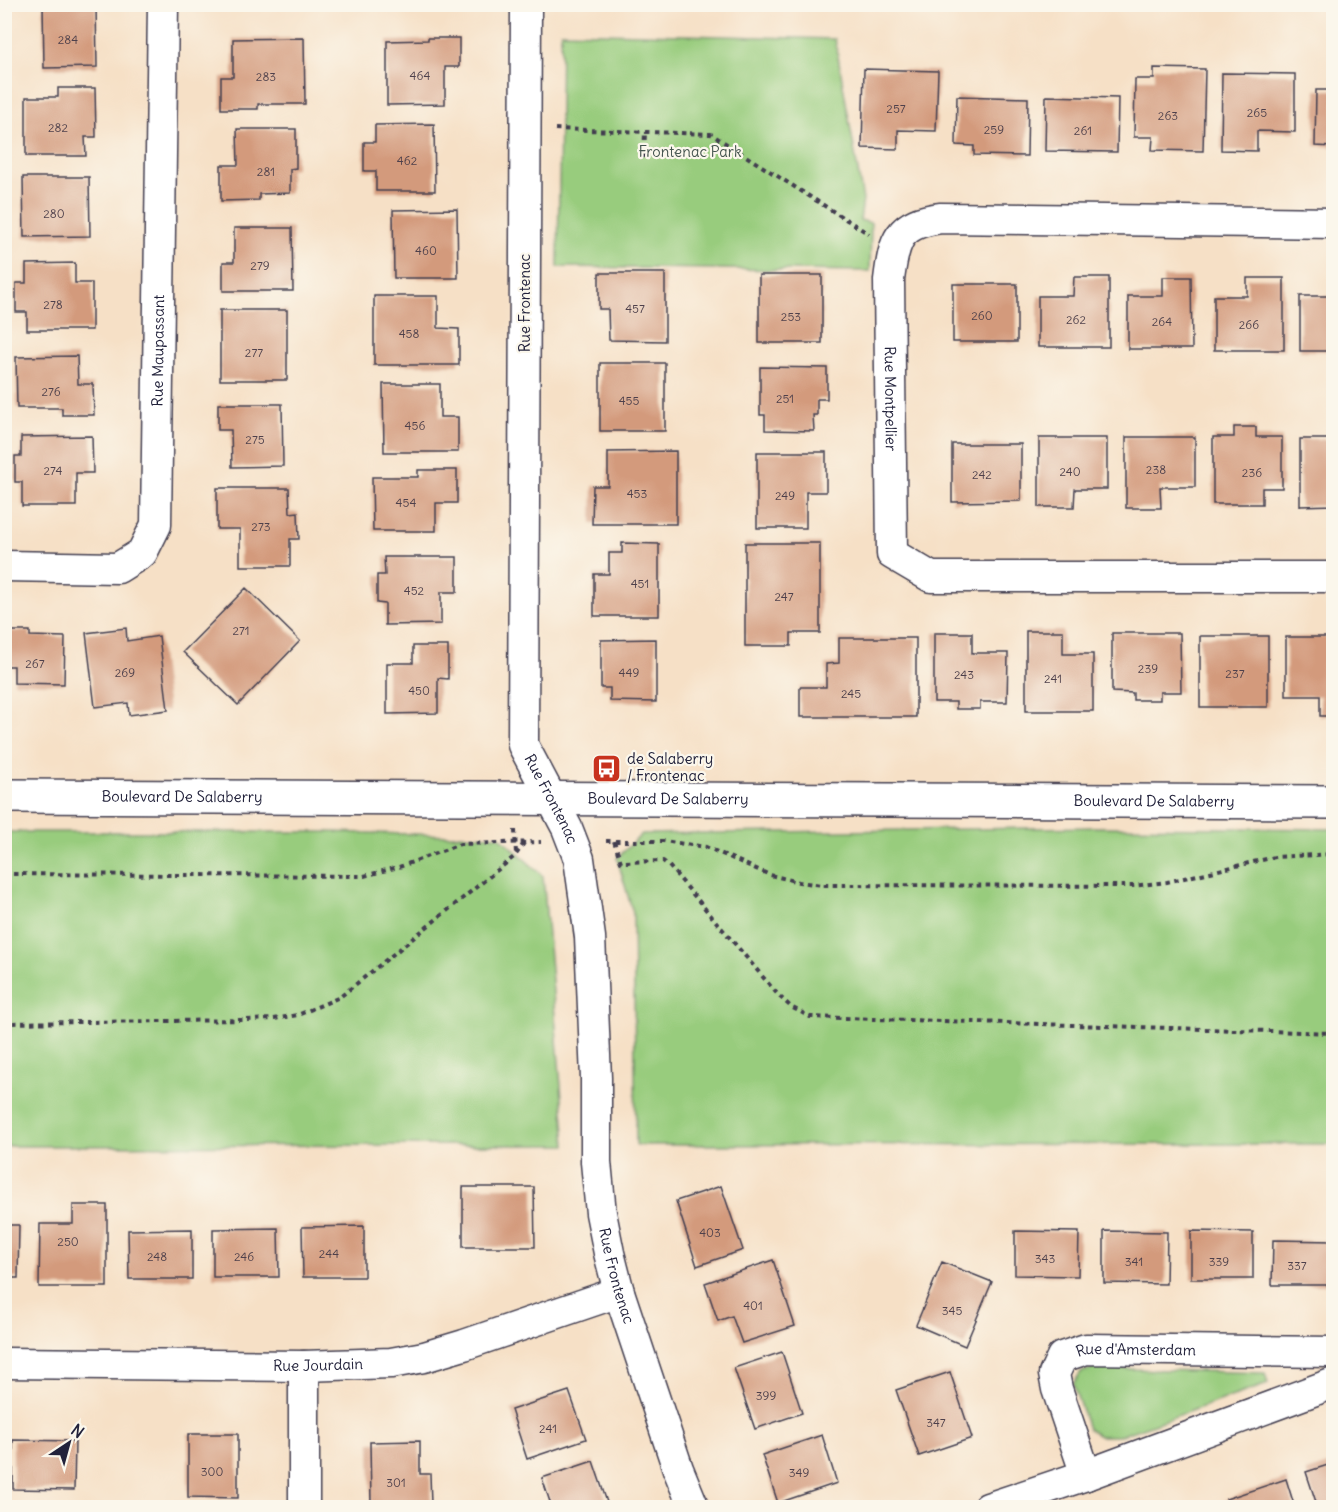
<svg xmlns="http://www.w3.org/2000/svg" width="1338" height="1512" viewBox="0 0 1338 1512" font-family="Delius,sans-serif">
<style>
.green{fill:#98cc7d;stroke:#5d775c;stroke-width:1.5}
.building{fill:#d39a7c}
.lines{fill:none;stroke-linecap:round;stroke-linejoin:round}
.street-casing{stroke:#423e50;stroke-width:33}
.secondary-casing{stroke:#423e50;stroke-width:36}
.path{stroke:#423e50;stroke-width:4;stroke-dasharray:4.5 4.5;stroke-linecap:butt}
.street{stroke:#fff;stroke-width:30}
.secondary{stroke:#fff;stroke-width:33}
.labels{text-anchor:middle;stroke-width:4.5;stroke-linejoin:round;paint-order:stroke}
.number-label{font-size:12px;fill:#4e404b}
.park-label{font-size:15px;fill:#45554f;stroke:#fbf7ec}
.street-label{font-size:15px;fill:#22223b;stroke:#fbf7ec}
.poi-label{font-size:15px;fill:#22223b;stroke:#fbf7ec;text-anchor:start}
</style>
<rect width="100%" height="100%" fill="#fbf7ec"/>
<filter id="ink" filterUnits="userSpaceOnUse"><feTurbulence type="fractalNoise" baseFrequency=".0167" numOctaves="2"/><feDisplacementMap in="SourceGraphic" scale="12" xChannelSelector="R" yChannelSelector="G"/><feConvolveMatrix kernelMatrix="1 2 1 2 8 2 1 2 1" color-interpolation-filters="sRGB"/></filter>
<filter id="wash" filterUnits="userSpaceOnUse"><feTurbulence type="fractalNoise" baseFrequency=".008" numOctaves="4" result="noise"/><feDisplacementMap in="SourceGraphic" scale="24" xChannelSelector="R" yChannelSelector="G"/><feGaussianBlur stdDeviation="1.35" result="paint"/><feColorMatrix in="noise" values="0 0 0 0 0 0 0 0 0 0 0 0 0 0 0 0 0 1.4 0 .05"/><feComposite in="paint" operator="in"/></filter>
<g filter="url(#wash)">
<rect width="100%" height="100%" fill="#f6e0c6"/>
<path class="green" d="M561 32 835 39 863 200 860 220 871 223 870 271 558 267Z
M1100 827 1333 829V1144L636 1145 633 913 617 858 642 834Z
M5 832H324L499 836 543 876 566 1145 5 1146Z
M1096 1368 1265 1373 1268 1384 1119 1436H1099L1088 1429 1073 1384 1081 1372Z"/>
<g id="blocks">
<path class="building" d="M43 4H96L97 67 44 68Z
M304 38 305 104H258V109H221V77H233V39Z
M428 38H459V67H445V104L387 105V41L428 40Z
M1154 68 1205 69 1203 151 1152 150 1153 137H1134L1135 79H1154Z
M864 69 938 71 936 131 898 130V149L862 148Z
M1222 73 1295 74V132L1257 131V151L1221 150Z
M58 88H95L96 137H85L86 156H26V97H58Z
M1316 90H1334V147L1315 146Z
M957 96 1028 98 1027 156 974 155V146L956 145Z
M1046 96 1118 98 1117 152 1045 151Z
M434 124 435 191H376V171H364V142H375V125Z
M237 129H296V168L290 169V193L259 194V200L221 201V165H238Z
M23 177H89L90 236 24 237Z
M457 209 458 278H394L393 210Z
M234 228H292L293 291H223V262H234Z
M75 263V283H92V330H27V312H16V283H26V264Z
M599 273H665V341L609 340 608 309H599Z
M759 275H822V343H759Z
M1074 277H1109V347H1038V296H1073Z
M1163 277H1191L1192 349H1128V296H1163Z
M1247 278H1284V350H1214V296H1247Z
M953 284H1017V342H953Z
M374 296H438V328L459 329V365H374Z
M1300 296H1334V351H1300Z
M220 310H287V380H220Z
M77 356 78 384H93L94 415H62V408H17L16 357Z
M600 363H665V431H600Z
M760 367 827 368V399H817V415H813L814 431 765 430V415H760Z
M383 384H440V417H458V452H384Z
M218 404H282L283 466 232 467 231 430H218Z
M1234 427H1256V437H1282V488H1262V504H1213V437H1234Z
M92 436 93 473H76V506H22V482H15V456H21V437Z
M1126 437H1195V487H1160L1161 508H1126Z
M1039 438H1107V489H1075L1074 507H1039Z
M1300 439H1334V505L1300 506Z
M952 444H1021V501L952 502Z
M676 451V524H592L593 486H608V452Z
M757 452H826V492H806V528H757Z
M418 470H457V503H436V531H373L372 477H418Z
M217 488H289L290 513 298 512 299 539H290V566H240V529H217Z
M622 543 659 544V616H594V574H609V553H622Z
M745 543H820V633H791V646H745Z
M384 557H457V592H441V624L385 625V604L377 603V575H385Z
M246 588 300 641 238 705 183 652Z
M126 628 127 641 159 636 168 710 129 715 128 703 95 707 86 633Z
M4 631H30V636L65 637 64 684 14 683V666H4Z
M1026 631H1063V654H1093V711H1026Z
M934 633H972V653H1008L1007 702H980V709H956V702H934Z
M1112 633H1180L1181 692H1160V700H1133V693L1112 692Z
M1200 636H1268V707H1200Z
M1286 637H1334V716H1320V696H1286Z
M839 638H916V717H800V687H826V664L839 663Z
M656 639V702L610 701V688H601V640Z
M413 646H448V679L438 678V713L387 714V663H413Z
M721 1186 743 1250 697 1266 676 1201Z
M463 1187H534L535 1247H463Z
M73 1205H107V1287H39L40 1224H73Z
M4 1225H19L18 1278H4Z
M364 1226V1277H303L302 1227Z
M278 1228 279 1277H213V1229Z
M192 1229V1279H129L128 1230Z
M1015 1231 1079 1232 1078 1276 1015 1275Z
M1104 1231 1167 1232 1166 1284 1104 1283Z
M1191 1231 1253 1232V1279H1191Z
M1273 1240 1334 1241V1285H1272Z
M773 1260 795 1326 742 1343 732 1316 718 1321 705 1283Z
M942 1262 992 1282 965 1346 916 1325Z
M782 1352 802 1413 755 1429 734 1368Z
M950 1372 972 1438 919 1456 896 1390Z
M569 1391 586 1439 527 1459 511 1410Z
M188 1434H238V1498L188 1497Z
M822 1435 837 1483 778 1503 762 1455Z
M13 1440 75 1441 74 1490 13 1489Z
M420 1441V1474H430L431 1504H371L370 1442Z
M593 1461 609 1508H552L542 1478Z
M1334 1463V1508H1318L1306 1472Z
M1286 1479 1295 1508H1229L1226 1499Z"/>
</g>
</g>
<g filter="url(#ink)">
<use href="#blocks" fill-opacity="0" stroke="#423e50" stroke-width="1.5"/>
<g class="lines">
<defs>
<g id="street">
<path id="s1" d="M526 4 523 745 567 828 579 859 590 937 596 1078V1162L601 1213 609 1253 619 1292 678 1469 694 1508"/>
<path id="s2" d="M1334 223 941 218C898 223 894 240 889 280L892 554 931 577H1334"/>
<path id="s3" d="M4 566 118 568 142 553 156 525 163 4"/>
<path id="s4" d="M4 1363 304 1366 391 1363 424 1357 464 1345 619 1292"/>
<path id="s5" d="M1086 1475 1057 1389 1054 1374 1062 1357 1086 1349 1334 1352"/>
<path d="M304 1508V1366"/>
<path d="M988 1508 1086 1475 1334 1383"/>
</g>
<g id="secondary">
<path id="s6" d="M4 796 1334 802"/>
</g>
</defs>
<use href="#street" class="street-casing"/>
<use href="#secondary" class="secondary-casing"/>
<path class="path" d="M555 129 711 134 869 234
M644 158 645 131
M515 830 516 855
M606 841H663L706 847 770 875 799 882 822 885 1133 886 1167 882 1275 857 1334 854
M614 841 621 862 663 861 669 866 779 996 791 1007 810 1017 1334 1033
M4 874 364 876 402 866 460 844 541 842
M4 1023 247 1020 274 1019 298 1015 340 997 515 856 524 843"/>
<use href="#street" class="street"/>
<use href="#secondary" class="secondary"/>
</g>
</g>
<defs>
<symbol id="bus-square" viewBox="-11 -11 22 22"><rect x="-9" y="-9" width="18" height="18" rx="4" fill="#c8321e" stroke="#fbf7ec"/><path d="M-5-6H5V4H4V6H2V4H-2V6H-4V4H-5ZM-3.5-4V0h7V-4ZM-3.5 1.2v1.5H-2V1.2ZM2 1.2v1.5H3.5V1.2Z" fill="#fff"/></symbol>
</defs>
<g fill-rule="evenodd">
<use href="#bus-square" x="590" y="752" width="33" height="33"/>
</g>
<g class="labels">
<g class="number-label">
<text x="68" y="44">284</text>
<text x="420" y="80">464</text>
<text x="266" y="81">283</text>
<text x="896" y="113">257</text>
<text x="1257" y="117">265</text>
<text x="1168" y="120">263</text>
<text x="58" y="132">282</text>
<text x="994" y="134">259</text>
<text x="1083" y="135">261</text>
<text x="407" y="165">462</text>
<text x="266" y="176">281</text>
<text x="54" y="218">280</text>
<text x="426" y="255">460</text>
<text x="260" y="270">279</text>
<text x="53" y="309">278</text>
<text x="635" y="313">457</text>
<text x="982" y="320">260</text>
<text x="791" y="321">253</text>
<text x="1076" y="324">262</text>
<text x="1162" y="326">264</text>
<text x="1249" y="329">266</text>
<text x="409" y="338">458</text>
<text x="254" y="357">277</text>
<text x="51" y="396">276</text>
<text x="785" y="403">251</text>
<text x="629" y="405">455</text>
<text x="415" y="430">456</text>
<text x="255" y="444">275</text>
<text x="1156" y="474">238</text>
<text x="53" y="475">274</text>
<text x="1070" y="476">240</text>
<text x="1252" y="477">236</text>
<text x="982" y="479">242</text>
<text x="637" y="498">453</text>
<text x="785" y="500">249</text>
<text x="406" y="507">454</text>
<text x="261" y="531">273</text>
<text x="640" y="588">451</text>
<text x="414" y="595">452</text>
<text x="784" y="601">247</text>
<text x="241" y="635">271</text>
<text x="35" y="668">267</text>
<text x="1148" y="673">239</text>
<text x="125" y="677">269</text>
<text x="629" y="677">449</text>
<text x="1235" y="678">237</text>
<text x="964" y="679">243</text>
<text x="1053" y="683">241</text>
<text x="419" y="695">450</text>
<text x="851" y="698">245</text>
<text x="710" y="1237">403</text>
<text x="68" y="1246">250</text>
<text x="329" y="1258">244</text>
<text x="157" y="1261">248</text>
<text x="244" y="1261">246</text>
<text x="1045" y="1263">343</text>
<text x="1134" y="1266">341</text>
<text x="1219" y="1266">339</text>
<text x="1297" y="1270">337</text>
<text x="753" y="1310">401</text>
<text x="952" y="1315">345</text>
<text x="766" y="1400">399</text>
<text x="936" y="1427">347</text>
<text x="548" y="1433">241</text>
<text x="212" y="1476">300</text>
<text x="799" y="1477">349</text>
<text x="396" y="1487">301</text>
</g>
<g class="park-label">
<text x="690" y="157">Frontenac Park</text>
</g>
<g class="street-label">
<text transform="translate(525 303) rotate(-90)" y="5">Rue Frontenac</text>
<text dy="5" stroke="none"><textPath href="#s3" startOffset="348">Rue Maupassant</textPath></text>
<text dy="5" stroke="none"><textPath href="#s2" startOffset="603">Rue Montpellier</textPath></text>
<text dy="5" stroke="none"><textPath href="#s6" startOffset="178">Boulevard De Salaberry</textPath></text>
<text dy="5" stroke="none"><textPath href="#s6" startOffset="664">Boulevard De Salaberry</textPath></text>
<text dy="5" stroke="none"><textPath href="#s1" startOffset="802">Rue Frontenac</textPath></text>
<text dy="5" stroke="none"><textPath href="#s6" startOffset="1150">Boulevard De Salaberry</textPath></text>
<text dy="5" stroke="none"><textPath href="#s1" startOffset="1288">Rue Frontenac</textPath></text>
<text dy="5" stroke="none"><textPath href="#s5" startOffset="200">Rue d'Amsterdam</textPath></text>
<text dy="5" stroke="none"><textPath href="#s4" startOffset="314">Rue Jourdain</textPath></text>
</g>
<g class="poi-label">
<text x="627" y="764">de Salaberry<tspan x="627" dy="17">/ Frontenac</tspan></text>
</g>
</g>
<rect width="1338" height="1512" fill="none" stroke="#fbf7ec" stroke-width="24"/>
<g transform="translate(69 1443) rotate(36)" stroke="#fbf7ec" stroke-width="4.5" paint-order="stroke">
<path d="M0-4.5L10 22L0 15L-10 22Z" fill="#22223b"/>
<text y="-9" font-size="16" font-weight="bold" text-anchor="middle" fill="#22223b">N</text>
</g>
</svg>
